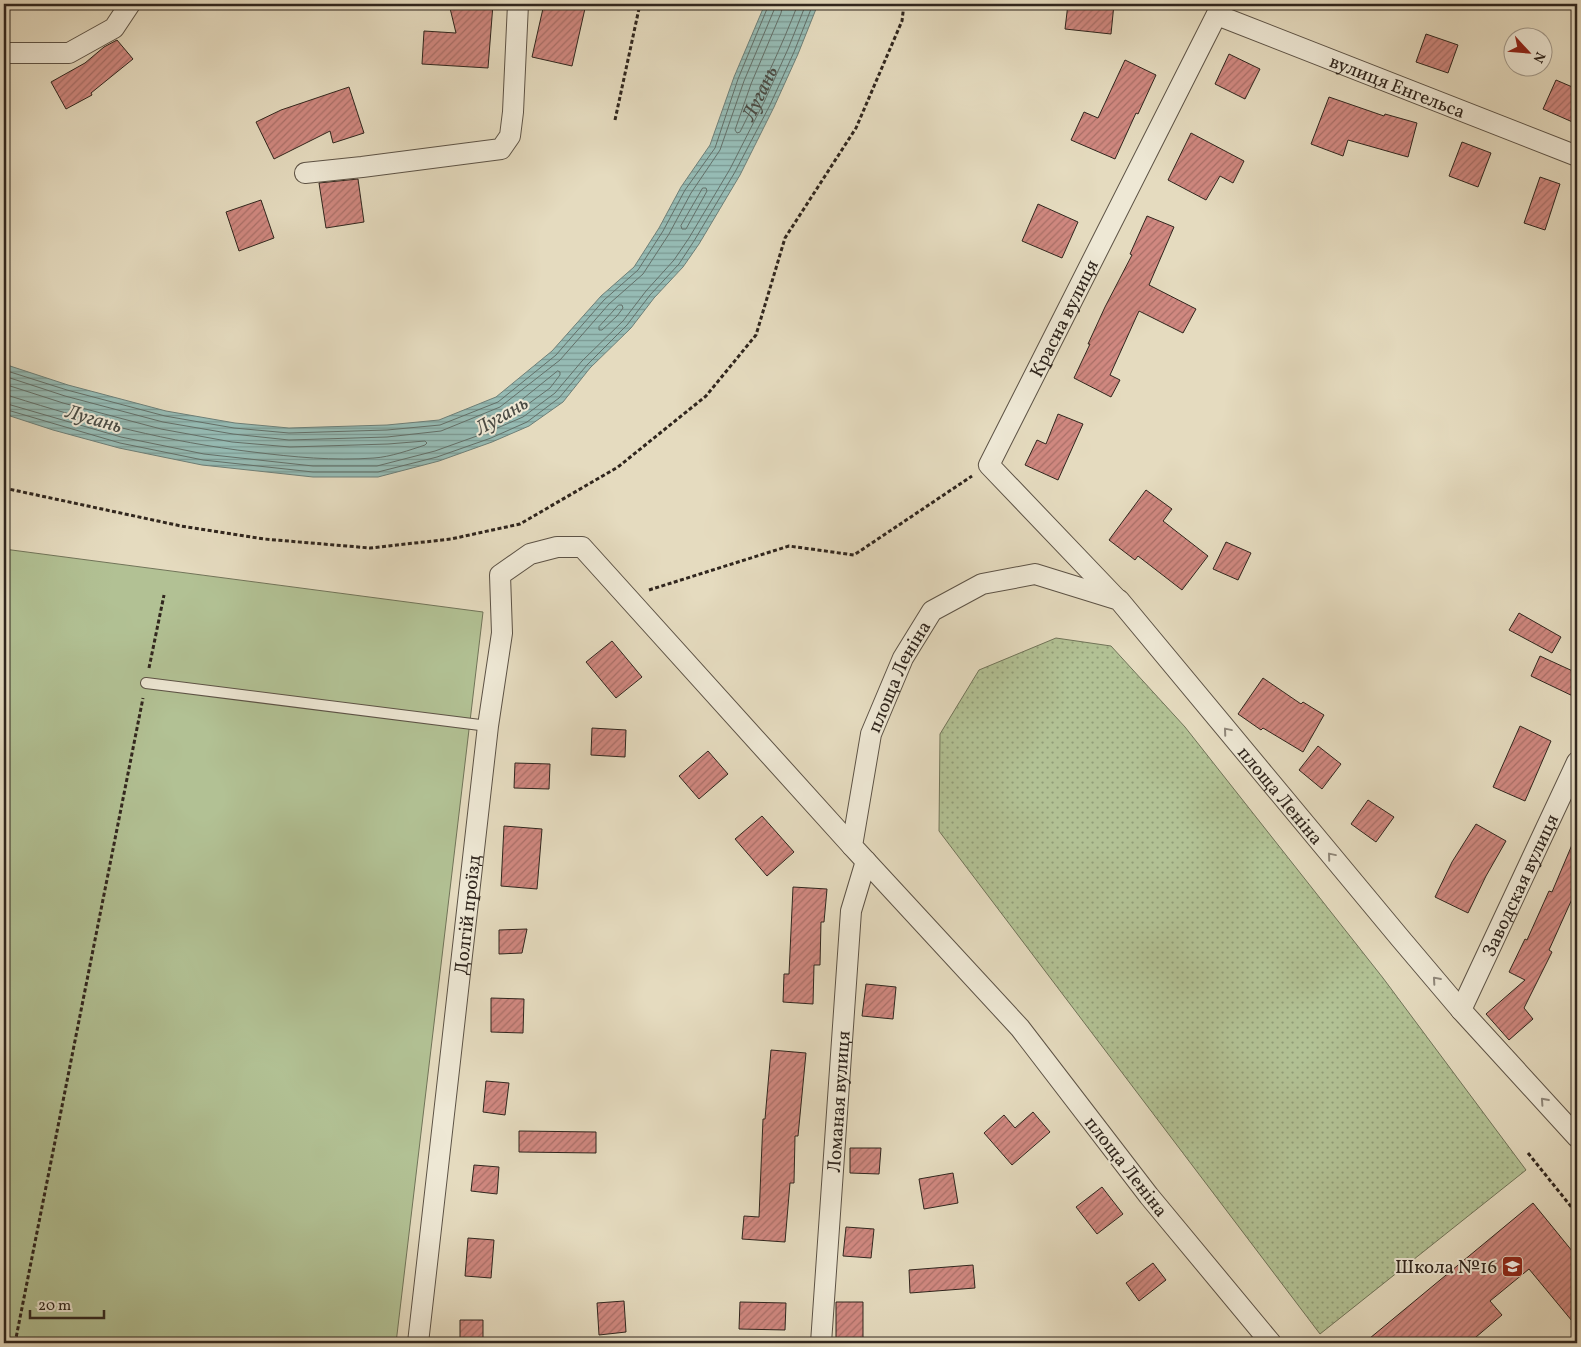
<svg xmlns="http://www.w3.org/2000/svg" width="1581" height="1347" viewBox="0 0 1581 1347" font-family="Vollkorn,serif">
<style>
.grass{fill:#b2c194;stroke:#717459}
.park{fill:url(#park-dots);stroke:#717459}
.water{fill:url(#water-rules);stroke:#6d7f78}
.lines{fill:none;stroke-linecap:round;stroke-linejoin:round}
.shore{stroke:#637069;stroke-width:1}
.building{fill:url(#building-hatch);stroke:#30261e}
.service-casing{stroke:#5d5346;stroke-width:12}
.minor-casing{stroke:#5d5346;stroke-width:22}
.path{stroke:#30261e;stroke-width:3;stroke-dasharray:4 2.5;stroke-linecap:butt}
.service{stroke:#eee8d5;stroke-width:10}
.minor{stroke:#eee8d5;stroke-width:20}
.oneway{stroke:#8f877a}
.labels{text-anchor:middle;stroke-width:4;stroke-linejoin:round;paint-order:stroke}
.street-label{font-size:19px;fill:#30261e;stroke:#eee8d5}
.poi-label{font-size:19px;fill:#30261e;stroke:#eee8d5;text-anchor:end}
.water-label{font-size:20px;font-style:italic;fill:#4a4b44;stroke:#eee8d5}
</style>
<defs>
<pattern id="park-dots" width="8" height="8" patternUnits="userSpaceOnUse" patternTransform="scale(1.25)"><rect width="8" height="8" fill="#b2c194"/><path d="M2 2h.1M6 6h.1" fill="none" stroke="#919d78" stroke-width="1.8" stroke-linecap="round"/></pattern>
<pattern id="water-rules" width="6" height="5" patternUnits="userSpaceOnUse" patternTransform="scale(1.25)"><rect width="6" height="5" fill="#96bbb4"/><path d="M0 2.5h6" fill="none" stroke="#7b9892"/></pattern>
<pattern id="building-hatch" width="6" height="6" patternUnits="userSpaceOnUse" patternTransform="scale(1.25)"><rect width="6" height="6" fill="#d08880"/><path d="M-1 1l2-2M0 6l6-6M5 7l2-2" fill="none" stroke="#a96f68"/></pattern>
</defs>
<rect width="100%" height="100%" fill="#e5dbbf"/>
<filter id="stains"><feTurbulence type="fractalNoise" baseFrequency=".004" numOctaves="4"/><feColorMatrix values="0 0 0 0 .2 0 0 0 0 .09 0 0 0 0 .02 0 0 0 .5 -.17"/></filter>
<radialGradient id="worn" r=".72"><stop offset=".6" stop-color="#630" stop-opacity="0"/><stop offset="1" stop-color="#630" stop-opacity=".3"/></radialGradient>
<path class="grass" d="M4 549 483 612 396 1343H4Z"/>
<path class="park" d="M1056 638 1111 646 1185 727 1383 978 1526 1170 1320 1334 939 831 940 734 979 670Z"/>
<path class="water" d="M765 4H818L798 54 774 107 740 175 699 244 683 267 654 298 631 328 590 368 563 402 529 426 492 442 439 461 378 477H313L202 465 119 448 53 430 4 414V364L68 385 166 411 235 423 289 428 387 425 439 420 496 397 552 351 601 296 634 267 659 228 681 187 710 145 734 77Z"/>
<g class="lines">
<g class="shore">
<path id="s1" d="M783 4 781 13 751 84 735 130 737 133 740 132C761 90 781 48 798 4"/>
<path d="M703 188H706L707 191 686 229H682L681 226Z"/>
<path d="M619 305H622L623 308 617 316 602 330H599V327Z"/>
<path d="M4 370 67 390 165 416 234 428 289 433 387 430 440 425 498 402 556 355 604 300 638 270 663 231 685 190 715 148 738 79 769 4"/>
<path d="M558 371 560 372V375L550 388 520 410 514 412H512V408Z"/>
<path d="M4 376 65 396 163 422 233 434 289 440 387 437 441 431 500 407 560 360 609 304 643 274 669 234 691 193 720 150 744 81 774 10 775 4"/>
<path d="M4 384 63 403 161 429 232 442 290 447 388 444 425 441 427 443 425 445C410 450 390 457 374 458 334 461 293 457 253 452 168 442 92 422 10 396H4"/>
<path d="M4 403 121 437 204 454 313 466H377L435 451 488 432 523 417 555 393 582 361 623 321 646 291 674 260 689 238 730 169 764 102 788 49 806 4"/>
<path d="M4 409 120 443 203 460 313 472H378L437 457 491 438 527 422 559 398 587 365 627 325 650 295 679 264 694 241 735 172 770 105 794 52 813 4"/>
</g>
</g>
<path class="building" d="M449 4H493L488 68 422 64 424 31 456 33Z
M544 4H586L572 66 532 57Z
M1068 4H1114L1111 34 1065 29Z
M1426 34 1458 45 1448 73 1416 62Z
M117 40 133 59 91 93 92 95 66 109 51 82 85 63 104 47Z
M1229 54 1260 69 1245 99 1215 84Z
M1125 60 1156 75 1138 114 1136 113 1115 159 1071 140 1084 112 1098 118Z
M1556 80 1577 89V124L1543 109Z
M349 87 364 133 333 143 330 131 274 159 256 122 281 110Z
M1329 97 1384 116 1385 114 1417 123 1408 157 1348 140 1343 156 1311 144Z
M1191 133 1244 161 1233 183 1220 176 1206 200 1168 180Z
M1462 142 1491 153 1478 187 1449 176Z
M1540 177 1560 184 1545 230 1524 223Z
M358 179 364 222 326 228 319 183Z
M261 200 274 238 239 251 226 212Z
M1038 204 1078 222 1062 258 1022 241Z
M1147 216 1174 227 1149 285 1196 309 1183 333 1139 311 1110 375 1120 380 1111 397 1074 378 1090 344H1088L1105 307 1132 255 1130 254Z
M1058 414 1083 424 1058 480 1025 465 1037 440 1046 444Z
M1146 490 1172 509 1163 521 1208 556 1182 590 1138 556 1135 560 1109 540Z
M1226 542 1251 553 1238 580 1213 569Z
M1519 613 1561 637 1552 653 1509 630Z
M612 641 642 677 616 698 586 662Z
M1540 656 1577 673V698L1531 676Z
M1263 678 1301 704 1303 702 1324 715 1303 752 1263 728 1261 730 1238 714Z
M1520 726 1551 741 1525 801 1493 787Z
M592 728 626 730 625 757 591 755Z
M1318 746 1341 764 1322 789 1299 770Z
M708 751 728 774 699 799 679 776Z
M515 763 550 764 549 789 514 788Z
M1368 800 1394 817 1376 842 1351 824Z
M762 816 794 852 767 876 735 839Z
M1476 824 1506 841 1486 876 1468 913 1435 897 1452 862Z
M504 826 542 829 537 889 501 886Z
M1577 833V888L1549 950 1552 952 1524 1008 1533 1019 1509 1040 1486 1014 1525 980 1509 972 1525 939 1527 940 1549 891 1552 892Z
M793 887 827 889 824 922H821L820 965H814L813 1004 783 1002 784 974H789Z
M527 929 522 953 499 954V930Z
M866 984 896 987 893 1019 862 1016Z
M491 998 524 999 523 1033 491 1032Z
M771 1050 806 1053 798 1136H795L794 1183H790L785 1242 742 1239 744 1216 759 1217 763 1119H765Z
M486 1081 509 1083 505 1115 483 1112Z
M1033 1112 1050 1132 1012 1165 984 1133 1004 1115 1015 1128Z
M519 1131 596 1132V1153L519 1152Z
M850 1148H881L879 1174 850 1173Z
M474 1165 499 1167 497 1194 471 1191Z
M953 1173 958 1203 924 1209 919 1179Z
M1102 1187 1123 1214 1097 1234 1076 1207Z
M1533 1203 1577 1257V1327L1529 1269 1490 1301 1502 1315 1469 1343H1364Z
M846 1227 874 1229 871 1258 843 1256Z
M468 1238 494 1240 491 1278 465 1276Z
M1153 1263 1166 1280 1139 1301 1126 1283Z
M973 1265 975 1288 910 1293 909 1270Z
M624 1301 626 1332 599 1335 597 1303Z
M740 1302 786 1303 785 1330 739 1329Z
M836 1302H863V1339H836Z
M460 1320H483V1343H460Z"/>
<g class="lines">
<defs>
<path id="service" d="M146 683 488 726"/>
<g id="minor">
<path id="s2" d="M1217 15 1577 156"/>
<path d="M4 53H69L114 28 130 4"/>
<path d="M305 173 362 167 501 149 510 136 513 112 518 4"/>
<path id="s3" d="M1117 599 989 465 1222 4"/>
<path id="s4" d="M1461 1010 1577 762"/>
<path id="s5" d="M418 1343 488 726 502 633 500 575 530 554 557 547H582L852 846"/>
<path id="s6" d="M821 1343 851 911 866 861"/>
<path id="s7" d="M1271 1343 1149 1196 1020 1028 852 846 871 734 903 658 932 611 982 584 1035 574 1119 600 1400 938 1461 1010 1577 1137"/>
</g>
</defs>
<use href="#service" class="service-casing"/>
<use href="#minor" class="minor-casing"/>
<path class="path" d="M615 120 640 4
M4 488 181 526 264 539 370 548 451 539 520 524 618 467 706 396 756 335 785 238 856 128 902 21 904 4
M649 590 789 546 854 555 972 476
M149 668 164 595
M1528 1153 1577 1214
M15 1343 143 698"/>
<use href="#service" class="service"/>
<use href="#minor" class="minor"/>
</g>
<defs><path id="oneway-chevron" d="M-2-3.5L2.5 0L-2 3.5" fill="none" stroke-width="1.6" stroke-linecap="round" stroke-linejoin="round" transform="scale(1.25)"/></defs>
<g class="oneway">
<use href="#oneway-chevron" transform="translate(1227 731) rotate(-130)"/>
<use href="#oneway-chevron" transform="translate(1331 856) rotate(-130)"/>
<use href="#oneway-chevron" transform="translate(1436 980) rotate(-131)"/>
<use href="#oneway-chevron" transform="translate(1544 1101) rotate(-132)"/>
</g>
<defs>
<symbol id="school-square" viewBox="-11 -11 22 22"><rect x="-9" y="-9" width="18" height="18" rx="4" fill="#8f2418" stroke="#eee8d5"/><path d="M0-5L7-2L0 1L-7-2ZM-4 1L0 2.5L4 1V4Q0 6-4 4Z" fill="#fff"/></symbol>
</defs>
<g fill-rule="evenodd">
<use href="#school-square" x="1500" y="1254" width="25" height="25"/>
</g>
<g class="labels">
<g class="street-label">
<text dy="7" stroke="none"><textPath href="#s2" startOffset="194">вулиця Енгельса</textPath></text>
<text dy="7" stroke="none"><textPath href="#s3" startOffset="350">Красна вулиця</textPath></text>
<text dy="7" stroke="none"><textPath href="#s7" startOffset="828">площа Леніна</textPath></text>
<text dy="7" stroke="none"><textPath href="#s7" startOffset="1354">площа Леніна</textPath></text>
<text dy="7" stroke="none"><textPath href="#s4" startOffset="138">Заводская вулиця</textPath></text>
<text dy="7" stroke="none"><textPath href="#s5" startOffset="431">Долгій проїзд</textPath></text>
<text dy="7" stroke="none"><textPath href="#s6" startOffset="242">Ломаная вулиця</textPath></text>
<text transform="translate(1127 1166) rotate(52)" y="7">площа Леніна</text>
</g>
<g class="poi-label">
<text x="1497" y="1273">Школа №16</text>
</g>
<g class="water-label">
<text dy="7" stroke="none"><textPath href="#s1" startOffset="185">Лугань</textPath></text>
<text transform="translate(501 415) rotate(-30)" y="7">Лугань</text>
<text transform="translate(94 418) rotate(16)" y="7">Лугань</text>
</g>
</g>
<rect width="1581" height="1347" fill="none" stroke="#e5dbbf" stroke-width="20"/>
<rect x="5" y="5" width="1571" height="1337" fill="none" stroke="#30261e" stroke-width="2.5"/>
<rect x="10" y="10" width="1561" height="1327" fill="none" stroke="#30261e"/>
<g transform="translate(1528 52) rotate(116)"><circle r="24" fill="#eee8d5" stroke="#a29a8c"/>
<path d="M0-4L9 19L0 12L-9 19Z" fill="#8f2418"/>
<text y="-8" font-size="14" font-weight="bold" text-anchor="middle" fill="#30261e">N</text>
</g>
<path d="M30 1310v8h74v-8" fill="none" stroke="#30261e" stroke-width="2.5"/>
<text x="38" y="1310" font-size="15" fill="#30261e" stroke="#eee8d5" stroke-width="4" paint-order="stroke">20 m</text>
<rect width="100%" height="100%" filter="url(#stains)"/>
<rect width="100%" height="100%" fill="url(#worn)"/>
</svg>
